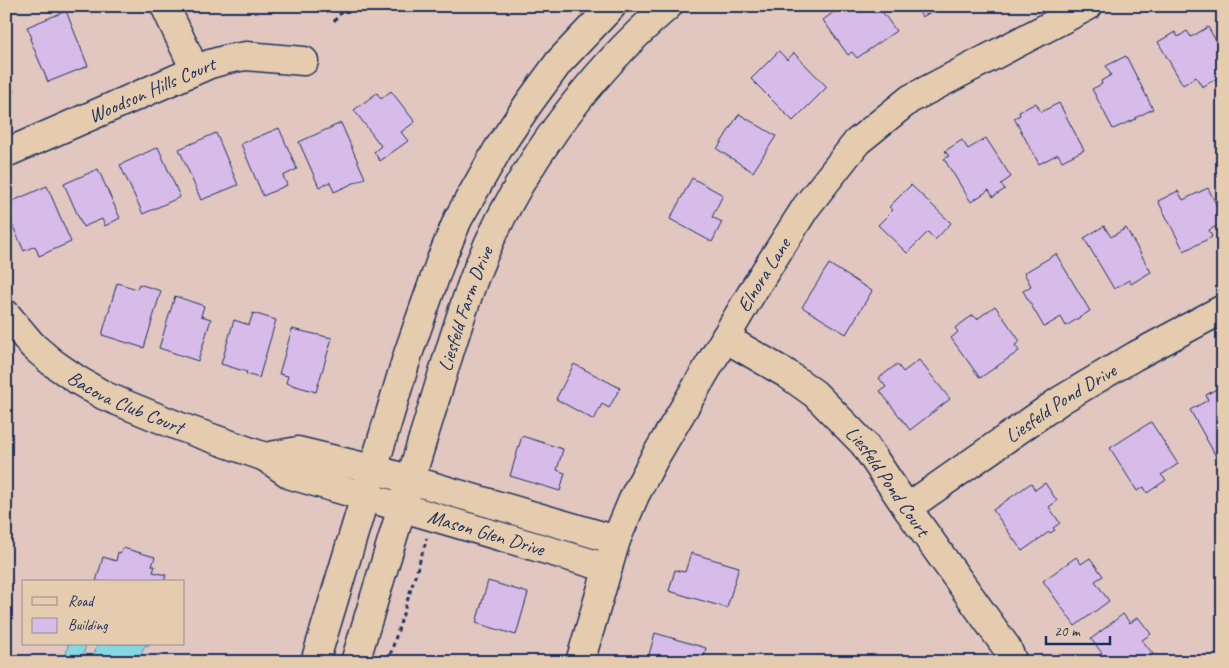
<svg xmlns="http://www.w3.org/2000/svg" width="1229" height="668" viewBox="0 0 1229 668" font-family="Caveat,sans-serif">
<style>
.water{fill:#86d7e2;stroke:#5b94ad}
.building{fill:#d7bcea;stroke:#1b2f5e}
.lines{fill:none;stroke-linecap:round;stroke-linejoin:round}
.minor-casing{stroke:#1b2f5e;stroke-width:31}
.path{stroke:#1b2f5e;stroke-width:3;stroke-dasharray:4 4;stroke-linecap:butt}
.minor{stroke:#e6ccae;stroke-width:28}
.labels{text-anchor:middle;stroke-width:4;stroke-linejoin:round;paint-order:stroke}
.street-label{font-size:20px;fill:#1b2f5e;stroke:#e6ccae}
</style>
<rect width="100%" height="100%" fill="#e2c7c0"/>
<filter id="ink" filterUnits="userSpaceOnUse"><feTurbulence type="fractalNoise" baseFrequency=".02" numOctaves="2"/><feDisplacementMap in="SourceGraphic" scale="10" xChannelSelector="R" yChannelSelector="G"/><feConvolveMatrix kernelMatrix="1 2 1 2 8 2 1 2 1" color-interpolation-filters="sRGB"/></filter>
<g filter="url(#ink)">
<path class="water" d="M68 644H86L82 662H65Z
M97 644H149L148 646 145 645 138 662H92Z"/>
<path class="building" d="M842 6H878L896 31 857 58 852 52 848 55 823 20Z
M916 6H942L922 17Z
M66 11 88 66 48 82 30 39 32 38 27 27Z
M1208 27 1223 53V64L1217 67 1221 76 1202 87 1196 77 1183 85 1158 42 1175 32 1178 37 1187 31 1191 37Z
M779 51 787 60 794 53 827 87 793 121 751 79Z
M1126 56 1153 109 1135 118 1136 119 1113 129 1092 89 1102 84 1101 81 1111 75 1106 66Z
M6 71 15 93 6 96Z
M391 91 415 122 401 132 408 141 380 161 374 152 381 146 354 110 377 93 381 99Z
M1036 103 1041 112 1059 103 1084 150 1062 161 1058 154 1039 164 1014 118 1020 115 1019 112Z
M739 114 776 136 753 172 717 149Z
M341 123 365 178 334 192 330 182 319 187 299 142Z
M279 128 297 169 283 176 287 185 263 196 241 144Z
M216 133 238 185 201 200 179 149Z
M986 138 1011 177 1001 184 1005 189 993 197 989 190 971 202 944 159 949 156 945 151 962 140 968 149Z
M158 147 180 197 143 214 120 165Z
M98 169 120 218 105 226 102 219 83 227 64 184Z
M692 178 723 195 712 217 722 222 712 242 670 219Z
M911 185 951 223 935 240 928 232 907 253 878 225 893 210 889 207Z
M47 186 71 242 39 256 35 246 24 251 6 211V204Z
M1208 188 1223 218V223L1209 230 1212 237 1184 251 1158 201 1178 191 1183 200Z
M1104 226 1111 237 1126 228 1151 272 1131 284 1129 280 1114 289 1084 238Z
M1056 254 1090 311 1066 326 1061 317 1044 327 1023 291 1031 286 1024 273Z
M829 264 872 291 846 334 802 307Z
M117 283 137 289 139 284 161 291 144 348 102 335Z
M175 296 204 306 201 316 211 319 198 361 159 348Z
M995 306 1020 341 1015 345 1019 351 980 378 951 338 958 332 955 328 973 315 977 319Z
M253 313 276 320 259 378 246 374 247 372 221 364 234 320 249 325Z
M292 329 332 338 316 392 286 383 288 376 279 374Z
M919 360 950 399 910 430 880 391 886 387 879 378 897 364 903 372Z
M574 364 620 388 609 408 602 404 594 420 556 399Z
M1223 385V455L1217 458 1190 410 1208 400 1206 395Z
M1151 422 1178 464 1161 475 1166 480 1147 493 1144 487 1137 491 1110 448Z
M522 436 563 449 557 470 565 473 560 491 510 476Z
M1031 483 1035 490 1045 483 1057 501 1049 507 1060 523 1053 528 1055 530 1050 533 1049 532 1022 551 993 510Z
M123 548 155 557 152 566H155L153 572 166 575 164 582H96L103 557 116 561 118 552 121 553Z
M691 553 739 567 727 608 669 591 675 570 685 572Z
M1076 557 1081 564 1090 558 1103 576 1095 581 1109 601 1075 626 1043 581Z
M488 581 528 593 516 635 476 623Z
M1123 614 1130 623 1138 617 1151 634 1142 640 1153 654 1143 662H1099L1102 660 1098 656 1102 653 1091 639Z
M655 633 706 648 702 662H647Z"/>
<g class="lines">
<defs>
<g id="minor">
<path d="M165 6 195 70"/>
<path id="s1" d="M6 153 210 64 228 59 246 56 304 61"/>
<path id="s2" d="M6 314 33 346 53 363 79 381 105 396 178 426 265 457 291 475 608 568"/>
<path id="s3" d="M725 338 787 374 815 394 864 444 907 508 1007 648 1013 662"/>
<path d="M265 457 298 451 373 469 616 540"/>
<path id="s4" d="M907 508 1061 400 1135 356 1223 309"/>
<path d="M315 662 408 354 441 260 458 219 498 149 529 103 559 62 612 6"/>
<path id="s5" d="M355 662C378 586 401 510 424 435 441 381 456 326 476 273 515 174 587 75 668 6"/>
<path id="s6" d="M580 662 616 540 635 495 654 459 754 289 806 207 857 142 910 99 1088 6"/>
</g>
</defs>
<use href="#minor" class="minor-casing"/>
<path class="path" d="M692 11 699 6
M334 21 347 6
M388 662 427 538"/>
<use href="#minor" class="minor"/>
</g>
</g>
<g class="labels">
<g class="street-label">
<text dy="7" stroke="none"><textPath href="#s1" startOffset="159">Woodson Hills Court</textPath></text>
<text dy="7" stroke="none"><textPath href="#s6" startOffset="431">Elnora Lane</textPath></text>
<text dy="7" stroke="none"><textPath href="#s5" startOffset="370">Liesfeld Farm Drive</textPath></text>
<text dy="7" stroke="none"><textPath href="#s2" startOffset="151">Bacova Club Court</textPath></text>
<text dy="7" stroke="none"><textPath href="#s4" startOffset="186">Liesfeld Pond Drive</textPath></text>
<text dy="7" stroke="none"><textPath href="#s3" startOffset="220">Liesfeld Pond Court</textPath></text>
<text dy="7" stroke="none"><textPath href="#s2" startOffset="536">Mason Glen Drive</textPath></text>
</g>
</g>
<rect width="1229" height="668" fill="none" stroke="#e6ccae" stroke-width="25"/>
<rect x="12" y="12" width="1204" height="643" fill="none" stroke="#1b2f5e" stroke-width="2" filter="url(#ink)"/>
<rect x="22" y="580" width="162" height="65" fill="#e6ccae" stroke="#958d8e"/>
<rect x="32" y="597" width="25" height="8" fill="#e6ccae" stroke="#958d8e"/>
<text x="68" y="606" font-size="15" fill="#1b2f5e">Road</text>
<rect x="32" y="618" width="25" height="15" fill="#d7bcea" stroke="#958d8e"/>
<text x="68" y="630" font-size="15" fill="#1b2f5e">Building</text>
<path d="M1046 636v8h64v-8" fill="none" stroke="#1b2f5e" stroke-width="2.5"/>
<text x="1054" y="636" font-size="15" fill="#1b2f5e" stroke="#e6ccae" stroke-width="4" paint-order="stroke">20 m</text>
</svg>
